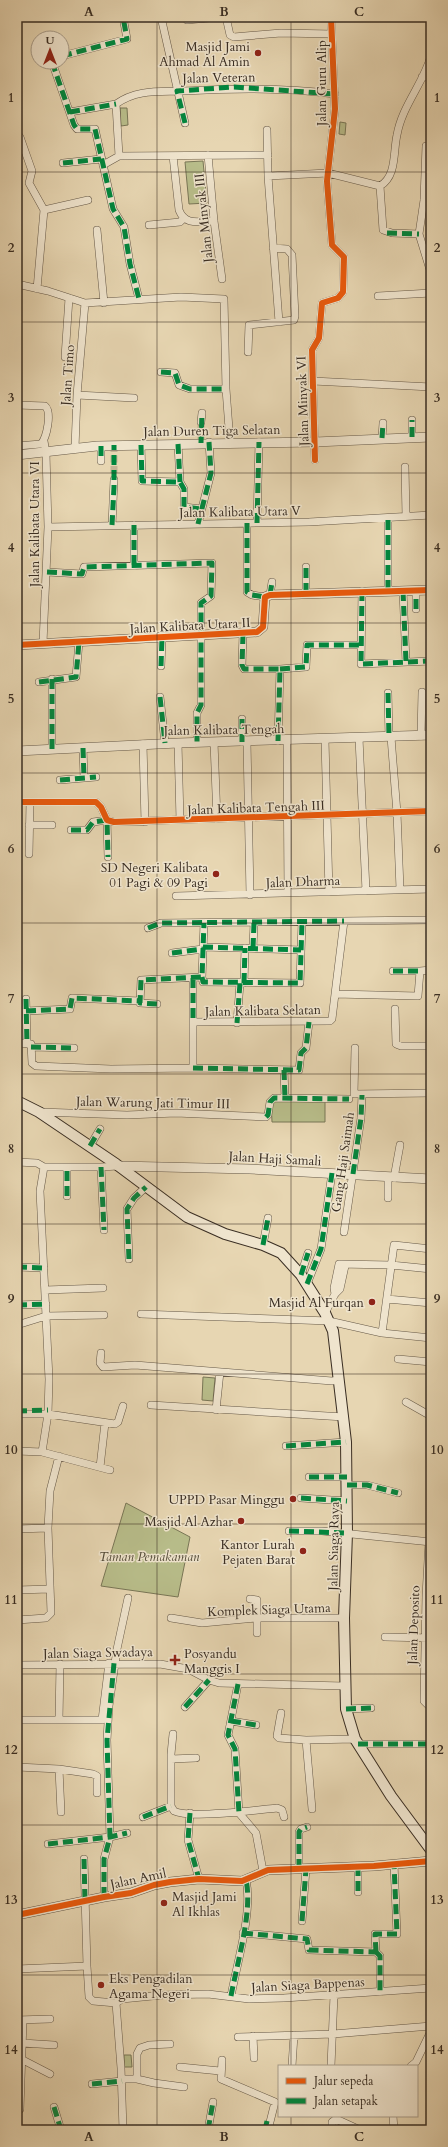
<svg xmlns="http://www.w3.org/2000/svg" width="448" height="2147" viewBox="0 0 448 2147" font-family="Cardo,serif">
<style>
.green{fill:#b8bd8a;stroke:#797656}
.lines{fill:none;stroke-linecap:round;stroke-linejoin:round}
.minor-tunnel{stroke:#c4b495;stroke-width:7;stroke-dasharray:7 3.5;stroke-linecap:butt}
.minor-casing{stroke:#655847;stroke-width:8}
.tertiary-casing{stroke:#655847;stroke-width:10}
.secondary-casing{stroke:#3a2e23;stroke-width:12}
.minor{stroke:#efe4cd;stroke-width:7}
.tertiary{stroke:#efe4cd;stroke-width:9}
.secondary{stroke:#efe4cd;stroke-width:10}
.quiet{stroke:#00873e;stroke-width:5;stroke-dasharray:10 5;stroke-linecap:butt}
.cycleway-casing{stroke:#efe4cd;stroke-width:8}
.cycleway{stroke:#e8590c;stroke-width:6}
.grid{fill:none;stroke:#3a2e23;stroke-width:1;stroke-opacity:0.55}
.poi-dot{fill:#8f2418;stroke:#efe4cd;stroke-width:1.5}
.labels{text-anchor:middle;stroke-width:3;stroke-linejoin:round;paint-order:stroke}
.poi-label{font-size:13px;fill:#3a2e23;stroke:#efe4cd;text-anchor:end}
.street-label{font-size:13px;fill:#3a2e23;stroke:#efe4cd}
.park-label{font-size:13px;font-style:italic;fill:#534b38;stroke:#efe4cd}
.neatline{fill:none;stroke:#3a2e23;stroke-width:1.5}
.grid-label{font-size:13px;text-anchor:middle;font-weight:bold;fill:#3a2e23}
</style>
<rect width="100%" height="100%" fill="#e7d6b2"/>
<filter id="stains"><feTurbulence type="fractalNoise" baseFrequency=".005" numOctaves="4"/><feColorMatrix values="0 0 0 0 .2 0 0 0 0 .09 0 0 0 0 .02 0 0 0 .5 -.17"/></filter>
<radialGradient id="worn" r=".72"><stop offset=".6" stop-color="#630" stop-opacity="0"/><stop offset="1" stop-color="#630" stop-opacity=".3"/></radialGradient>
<path class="green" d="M120 108H127L128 125 121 126Z
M340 122 346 123 345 135 339 134Z
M203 161 207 203 189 204 185 162Z
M325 1099V1122H272L271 1100Z
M203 1377 215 1378 213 1401 202 1400Z
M126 1503 190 1537 178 1597 101 1586Z
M124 2055H131L132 2067H124Z"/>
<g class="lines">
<path class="minor-tunnel" d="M201 440V422
M114 445V480"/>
<defs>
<path id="minor" d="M161 17 185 123
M226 17 230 35 234 37 281 33 332 34
M429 17 431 22
M187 20 220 17
M62 56 127 39 123 17
M52 62 74 125 77 129H95L113 209 124 227 130 264 139 299
M422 77H431
M70 112 116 104
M267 130 268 176 279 322
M20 137 32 171 29 183 44 210 37 289
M426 146 424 200 419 234 431 273
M208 155 214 221 222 279
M119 156 116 104C137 89 159 92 183 91 234 88 285 87 335 94
M173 156 179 210C185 226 199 221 214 221
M63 163 101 159
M103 165 119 156 268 155
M268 176 328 173 380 186C397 176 393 152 397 135 402 106 423 84 431 56
M380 186 383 230 392 233 419 234
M44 210 88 200
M149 225 180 222 183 219
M97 230 104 303
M17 284 48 291 85 303 181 297 224 299 226 389 230 442
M378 296 431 293
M248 352 249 325 294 320 295 316 292 255 287 249 273 248
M65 357 69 298
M161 372 175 373 179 385 190 389H226
M313 381 431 387
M77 395 134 398
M17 405 45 406C52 412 47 437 41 444L17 446
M201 422 202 413
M412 437V420
M382 438 383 423
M178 444 180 482
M141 445 142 481 180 482 184 489V507L201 509
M101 446V461
M75 448 77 395 85 303
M315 460 312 350 319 338 322 303 338 298 343 292 344 257 332 245 327 181 335 109 331 17
M405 467 406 516
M247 523V592L252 595 265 597
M257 523 259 442
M198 524 211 473 209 442
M112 525 114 480
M134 525V566
M48 527 309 522 431 515
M47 572 82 574 84 567 212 563 211 596 201 603V705L197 713V742
M388 590V518
M362 591 361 664 431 661
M403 591 406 662
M306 593V567
M270 595 272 582
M416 609V590
M243 634 242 665 244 669H280L278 741
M43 643 48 527 46 453 44 441
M161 666 162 638
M280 669 306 667 307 645H361
M52 679V749
M39 682 76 677 79 642
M388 693 389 737
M160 697 165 743
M242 719V742
M421 736 422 692
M391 737 397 813 400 889
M359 738 366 891
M325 740 329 892
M287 741 288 893
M214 742 217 819
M247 742 250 895
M178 743 180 820
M143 744 145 822
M83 748 84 778
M60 780 96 777
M17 802H96L101 807 107 820 114 822 431 811
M29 825H52
M71 830H87L93 822 107 820 108 857
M29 854 30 802
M176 896 431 889
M148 928 161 923 431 920
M203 947 301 950
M253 948 254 923
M172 953 203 949
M393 971H420
M202 977 203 982 300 983 302 922
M244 983 245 948
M335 994 344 921
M26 999 27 1044
M157 1004 140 1003 141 980 202 977 204 923
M395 1009 396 1044 401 1046H431
M26 1011 70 1009 72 998 140 1001
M193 1022 330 1021 332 1019 335 994 418 996 420 971 431 970
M237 1023 240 983
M17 1043 31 1044 32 1063 36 1066 111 1069 193 1068V978
M31 1047 74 1048
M355 1048 354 1094 431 1093
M193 1068 299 1070 301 1053 306 1048 309 1022
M284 1070 285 1098
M40 1112 127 1115 176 1113 266 1117 268 1115 270 1102 274 1098 349 1099
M90 1146 100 1129
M17 1162 37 1163 44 1167
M44 1167 40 1191 49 1379 48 1414 42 1452 110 1470
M44 1167H101L118 1166
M101 1167 104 1230
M394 1178 400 1145
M67 1196V1167
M388 1198V1177
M344 1232 361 1118 362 1095
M263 1245 268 1218
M129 1259 127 1209 134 1198 146 1187
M17 1267 44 1268
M301 1275 308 1253
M307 1284 321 1249 332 1173
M45 1290 103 1288
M335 1294 334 1288 339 1264 391 1265 431 1269
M387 1299 431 1303
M17 1305 46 1304
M325 1313 335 1294 340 1289 345 1266
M141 1314 329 1321 382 1333 431 1338
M17 1325 46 1316 104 1315
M382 1333 394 1245 431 1249
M101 1353 100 1363 103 1367 135 1365 332 1381 339 1380
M398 1359 431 1362
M406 1402 429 1415 431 1404
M151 1405 344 1417
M216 1410 220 1372
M17 1414H48L115 1424 118 1422 123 1406
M286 1446 346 1442
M17 1451 42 1452
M100 1467 105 1423
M309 1477H347
M347 1485H367L398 1493
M301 1498 347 1501
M17 1529 48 1528
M289 1531H322L431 1542
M429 1542 426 1596 424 1701 428 1705H431
M17 1590 50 1589
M250 1599 257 1600V1633
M171 1618 202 1623 257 1618H344
M17 1620 46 1618 51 1613 48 1528 50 1491 59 1456
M385 1637 431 1638
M17 1665 160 1664 188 1669 209 1680 219 1683 344 1686
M238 1684 228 1735 235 1749 239 1813 256 1833 263 1871
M185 1707 209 1680
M346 1709 371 1708
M281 1713 277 1736 279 1738 306 1740 355 1739
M17 1720H102L109 1663
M59 1720 60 1664
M231 1721 256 1725
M173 1734 171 1754V1806L174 1811C189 1819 257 1810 277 1808L282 1810 284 1817
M306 1740 312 1809
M358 1744H431
M171 1759 196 1758
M17 1767 59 1769 93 1774 97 1776V1793
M59 1769 61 1812
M190 1813 188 1840 199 1879
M143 1817 171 1806
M48 1844 110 1837 127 1833
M84 1859 87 1966 89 1997 93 2001 116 2003
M358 1866V1892
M299 1869V1832L301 1829 307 1827
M104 1897V1859L110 1837 107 1740 109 1706 117 1649 128 1598
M302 1921 306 1869
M243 1933 307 1939 309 1950 376 1952
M376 1952 375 1934H397L394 1864
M376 1952 380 1956V1992
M17 1969 87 1966
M231 1996C237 1963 253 1911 246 1880
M116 2003 122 1999 163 1995 208 1994 249 1999 284 1998 431 1988
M116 2003 121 2068 123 2130
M17 2020 50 2019
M253 2036 254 2058
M238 2037 333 2034 431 2026
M22 2043 54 2045
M21 2059 50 2074
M222 2060 221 2079 275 2102 268 2130
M292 2066 294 2035
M331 2066 334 1995
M411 2066 416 2062 431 2031
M180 2067 220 2071
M122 2079H137L154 2083 184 2087
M137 2079V2054L140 2048 149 2045 170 2044
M92 2084 122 2081
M54 2107 61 2130
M20 2109 23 2020
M393 2116 394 2130
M208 2130 213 2102
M332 2130V2122L336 2119 360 2130"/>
<path id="tertiary" d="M17 455 97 446 315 442 431 437
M17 645 257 632 263 627 265 597 270 595 431 590
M17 751 178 743 431 735
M118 1166 250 1169 431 1179
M17 1915 104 1897 131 1893 154 1885 170 1882 199 1879 242 1881 268 1870 374 1866 431 1861"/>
<path id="secondary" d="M17 1101 39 1112 116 1164 187 1217 225 1234 263 1245 281 1253 301 1275 325 1313 333 1331 346 1442 347 1533 344 1618 346 1709 355 1739 391 1796 431 1850"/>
</defs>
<use href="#minor" class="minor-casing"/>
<use href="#tertiary" class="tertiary-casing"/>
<use href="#secondary" class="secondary-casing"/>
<use href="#minor" class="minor"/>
<use href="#tertiary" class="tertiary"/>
<use href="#secondary" class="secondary"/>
<path class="quiet" d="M62 56 127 39 123 17
M52 62 74 125 77 129H95L113 209 124 227 130 264 139 299
M70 112 116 104
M185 123 177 91 234 87 335 94
M63 163 101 159
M387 233 419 234
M161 372 175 373 179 385 190 389H226
M412 437V420
M382 438 383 423
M201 443 202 413
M178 444 180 482
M141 445 142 481 180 482 184 489V507L201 509
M101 446V461
M247 523V592L252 595 265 597
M257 523 259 442
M198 524 211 473 209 442
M112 525 114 487V445
M134 525V566
M47 572 82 574 84 567 212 563 211 596 201 603V705L197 713V742
M388 590V518
M362 591 361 664 431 661
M403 591 406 662
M306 593V567
M270 595 272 582
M416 609V590
M243 634 242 665 244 669H280L278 741
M161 666 162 638
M280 669 306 667 307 645H361
M52 679V749
M39 682 76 677 79 642
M388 693 389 737
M160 697 165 743
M242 719V742
M83 748 84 778
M60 780 96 777
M71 830H87L93 822 107 820 108 857
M148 928 161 923 344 921
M203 947 301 950
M253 948 254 923
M172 953 203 949
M393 971H420
M202 977 203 982 300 983 302 922
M193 978V1022
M244 983 245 948
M26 999 27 1044
M157 1004 140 1003 141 980 202 977 204 923
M26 1011 70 1009 72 998 140 1001
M237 1023 240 983
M31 1047 74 1048
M193 1068 299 1070 301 1053 306 1048 309 1022
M284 1070 285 1098
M266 1117 268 1115 270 1102 274 1098 349 1099
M90 1146 100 1129
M101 1167 104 1230
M353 1174 361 1118 362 1095
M67 1196V1167
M263 1245 268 1218
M129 1259 127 1209 134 1198 146 1187
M17 1267 44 1268
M301 1275 308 1253
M307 1284 321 1249 332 1173
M17 1305 46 1304
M17 1411 48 1410
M286 1446 346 1442
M309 1477H347
M347 1485H367L398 1493
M301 1498 347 1501
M289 1531 347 1533
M238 1684 228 1735 235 1749 239 1813
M185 1707 209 1680
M346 1709 371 1708
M231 1721 256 1725
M358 1744H431
M190 1813 188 1840 199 1879
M143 1817 171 1806
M48 1844 110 1837 127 1833
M84 1859 85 1901
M358 1866V1892
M299 1869V1832L301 1829 307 1827
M104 1897V1859L110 1837 107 1740 114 1663
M302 1921 306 1869
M243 1933 307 1939 309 1950 376 1952
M376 1952 375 1934H397L394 1864
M376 1952 380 1956V1992
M231 1996C237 1963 253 1911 246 1880
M92 2084 122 2081
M54 2107 61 2130
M208 2130 213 2102
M265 2130 267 2121"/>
<defs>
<path id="cycleway" d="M315 460 312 350 319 338 322 303 338 298 343 292 344 257 332 245 327 181 335 109 331 17
M17 645 257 632 263 627 265 597 270 595 431 590
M17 802H96L101 807 107 820 114 822 431 811
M17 1915 104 1897 131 1893 154 1885 170 1882 199 1879 242 1881 268 1870 374 1866 431 1861"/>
</defs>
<use href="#cycleway" class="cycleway-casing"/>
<use href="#cycleway" class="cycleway"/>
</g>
<path class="grid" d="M157 17V2130M291 17V2066M17 172H431M17 322H431M17 473H431M17 623H431M17 773H431M17 923H431M17 1074H431M17 1224H431M17 1374H431M17 1524H431M17 1674H431M17 1825H431M17 1975H431M291 2116V2130"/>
<g class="poi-dot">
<circle cx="258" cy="53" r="4"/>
<circle cx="216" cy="874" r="4"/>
<circle cx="372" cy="1302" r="4"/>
<circle cx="293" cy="1499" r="4"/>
<circle cx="241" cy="1521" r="4"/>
<circle cx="303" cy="1551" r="4"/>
<path d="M173 1654h4v4h4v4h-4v4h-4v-4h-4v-4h4z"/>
<circle cx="164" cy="1903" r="4"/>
<circle cx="101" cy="1985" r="4"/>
</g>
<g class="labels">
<g class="poi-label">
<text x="250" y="51">Masjid Jami<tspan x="250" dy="15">Ahmad Al Amin</tspan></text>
<text x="208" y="872">SD Negeri Kalibata<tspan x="208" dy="15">01 Pagi &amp; 09 Pagi</tspan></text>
<text x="364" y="1307">Masjid Al Furqan</text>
<text x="285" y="1504">UPPD Pasar Minggu</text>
<text x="233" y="1526">Masjid Al Azhar</text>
<text x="295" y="1549">Kantor Lurah<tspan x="295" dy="15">Pejaten Barat</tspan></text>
<text x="184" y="1658" text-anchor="start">Posyandu<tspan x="184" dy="15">Manggis I</tspan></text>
<text x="172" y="1901" text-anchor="start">Masjid Jami<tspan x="172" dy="15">Al Ikhlas</tspan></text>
<text x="109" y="1983" text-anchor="start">Eks Pengadilan<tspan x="109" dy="15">Agama Negeri</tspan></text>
</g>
<g class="street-label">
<text transform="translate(219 77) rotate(-1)" y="5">Jalan Veteran</text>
<text transform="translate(321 83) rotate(-90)" y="5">Jalan Guru Alip</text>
<text transform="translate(203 218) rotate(-96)" y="5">Jalan Minyak III</text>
<text transform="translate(67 375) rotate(-86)" y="5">Jalan Timo</text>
<text transform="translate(302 401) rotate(-92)" y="5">Jalan Minyak VI</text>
<text transform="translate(212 430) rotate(-1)" y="5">Jalan Duren Tiga Selatan</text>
<text transform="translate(240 511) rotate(-1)" y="5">Jalan Kalibata Utara V</text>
<text transform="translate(34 524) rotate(-90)" y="5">Jalan Kalibata Utara VI</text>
<text transform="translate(190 625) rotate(-3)" y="5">Jalan Kalibata Utara II</text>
<text transform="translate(224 729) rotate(-1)" y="5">Jalan Kalibata Tengah</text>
<text transform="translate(256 807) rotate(-2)" y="5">Jalan Kalibata Tengah III</text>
<text transform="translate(303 881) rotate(-2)" y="5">Jalan Dharma</text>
<text transform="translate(263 1010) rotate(-1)" y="5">Jalan Kalibata Selatan</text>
<text transform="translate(153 1102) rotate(1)" y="5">Jalan Warung Jati Timur III</text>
<text transform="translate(275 1158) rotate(3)" y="5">Jalan Haji Samali</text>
<text transform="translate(342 1162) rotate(-82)" y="5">Gang Haji Saimah</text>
<text transform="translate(333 1546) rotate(-89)" y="5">Jalan Siaga Raya</text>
<text transform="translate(269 1609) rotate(-2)" y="5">Komplek Siaga Utama</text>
<text transform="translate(413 1625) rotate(-88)" y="5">Jalan Deposito</text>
<text transform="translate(98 1652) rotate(-1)" y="5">Jalan Siaga Swadaya</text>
<text transform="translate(138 1878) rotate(-12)" y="5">Jalan Amil</text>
<text transform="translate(308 1984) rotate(-3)" y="5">Jalan Siaga Bappenas</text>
</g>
<g class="park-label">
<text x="149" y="1561">Taman Pemakaman</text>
</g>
</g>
<rect width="448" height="2147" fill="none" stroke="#e7d6b2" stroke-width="44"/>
<rect x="278" y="2065" width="140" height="52" fill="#efe4cd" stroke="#a79b89"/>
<rect x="286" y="2078" width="20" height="6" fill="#e8590c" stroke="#a79b89"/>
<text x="314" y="2085" font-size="12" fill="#3a2e23">Jalur sepeda</text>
<rect x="286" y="2098" width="20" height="6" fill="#00873e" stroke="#a79b89"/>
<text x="314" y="2105" font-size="12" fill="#3a2e23">Jalan setapak</text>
<g transform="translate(50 50)"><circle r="19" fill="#efe4cd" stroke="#a79b89"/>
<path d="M0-3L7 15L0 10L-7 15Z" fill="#8f2418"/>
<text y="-6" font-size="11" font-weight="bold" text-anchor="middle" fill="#3a2e23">U</text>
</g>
<rect x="22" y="22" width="404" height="2103" class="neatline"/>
<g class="grid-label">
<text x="89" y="16">A</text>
<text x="224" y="16">B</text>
<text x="359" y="16">C</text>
<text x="11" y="102">1</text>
<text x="437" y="102">1</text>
<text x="11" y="252">2</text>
<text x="437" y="252">2</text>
<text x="11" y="402">3</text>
<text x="437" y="402">3</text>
<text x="11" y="552">4</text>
<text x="437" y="552">4</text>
<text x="11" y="703">5</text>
<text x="437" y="703">5</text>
<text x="11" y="853">6</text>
<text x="437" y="853">6</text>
<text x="11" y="1003">7</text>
<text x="437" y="1003">7</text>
<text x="11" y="1153">8</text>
<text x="437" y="1153">8</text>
<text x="11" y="1303">9</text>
<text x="437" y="1303">9</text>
<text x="11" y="1454">10</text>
<text x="437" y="1454">10</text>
<text x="11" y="1604">11</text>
<text x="437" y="1604">11</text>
<text x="11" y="1754">12</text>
<text x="437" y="1754">12</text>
<text x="11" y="1904">13</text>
<text x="437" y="1904">13</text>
<text x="11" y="2054">14</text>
<text x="437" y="2054">14</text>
<text x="89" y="2141">A</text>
<text x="224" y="2141">B</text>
<text x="359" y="2141">C</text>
</g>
<rect width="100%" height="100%" filter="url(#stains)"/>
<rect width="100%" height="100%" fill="url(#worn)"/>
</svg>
